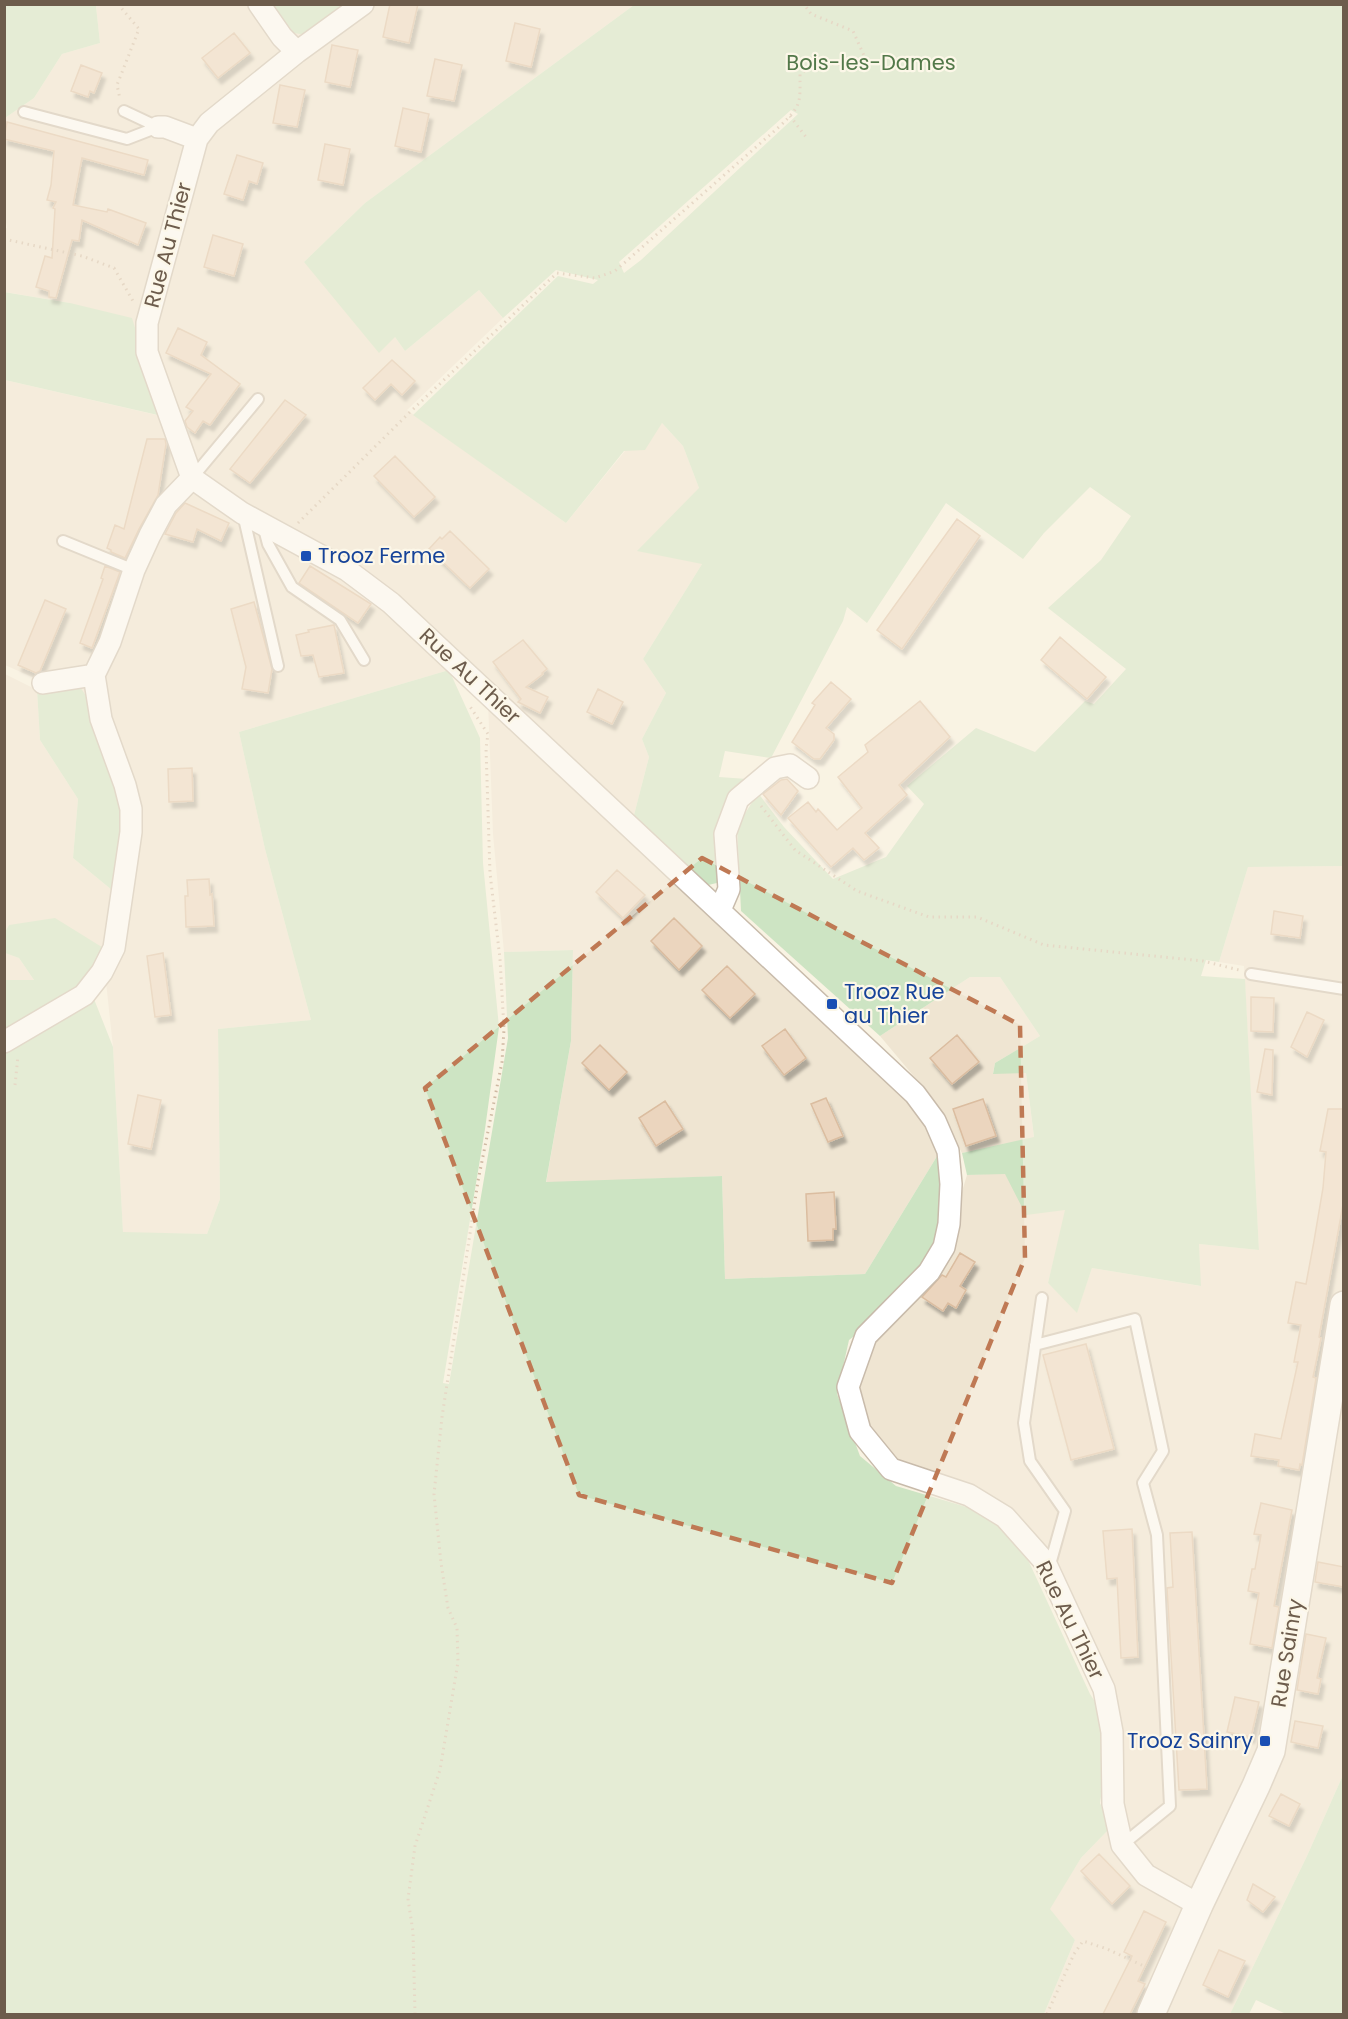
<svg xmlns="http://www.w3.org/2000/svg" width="1348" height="2019" viewBox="0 0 1348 2019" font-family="Poppins,sans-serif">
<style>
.residential{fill:#efe5d2}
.green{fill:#cde4c3;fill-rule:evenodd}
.building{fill:#ebd5be;stroke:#dbbda0;stroke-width:1.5;filter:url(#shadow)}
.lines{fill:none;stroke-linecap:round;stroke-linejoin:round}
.service-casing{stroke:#c8bbab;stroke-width:14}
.minor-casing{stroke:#c8bbab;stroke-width:24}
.tertiary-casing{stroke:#c8bbab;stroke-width:30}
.path{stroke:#cfb8a2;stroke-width:3;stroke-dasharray:1.5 4.5;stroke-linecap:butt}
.service{stroke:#fff;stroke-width:10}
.minor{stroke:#fff;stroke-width:21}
.tertiary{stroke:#fff;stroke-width:27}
.marked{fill:none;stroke:#bf7954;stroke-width:4.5;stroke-dasharray:12 8;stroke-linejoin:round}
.transit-dot{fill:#1a4fb4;stroke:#fcf7e8;stroke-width:2}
.labels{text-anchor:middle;stroke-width:4.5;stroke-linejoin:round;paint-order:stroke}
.park-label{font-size:21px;fill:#527849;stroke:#fcf7e8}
.street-label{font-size:21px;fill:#6d5c4c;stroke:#fcf7e8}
.transit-label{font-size:21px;fill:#164399;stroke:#fcf7e8;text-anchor:start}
</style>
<defs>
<filter id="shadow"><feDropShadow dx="3.5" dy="6" stdDeviation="1.5" flood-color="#0004"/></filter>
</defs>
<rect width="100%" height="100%" fill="#f9f3e3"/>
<path class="residential" d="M89 5H634L365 203 304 262 395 337 405 351 479 290 503 318 407 410 566 523 625 451 662 423 683 446 699 488 702 564 643 659 666 693 642 739 649 757 634 815 929 1117 939 1153 865 1274 725 1279 722 1176 546 1183 571 1041 573 950 504 952 493 834 488 701 449 670 239 732 265 849 311 1020 218 1029 220 1199 207 1234 123 1233 113 1047 106 982 121 898 50 685 5 665V380L161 416 70 303 5 292 4 229 7 228 4 211 5 118 34 98 62 54 100 43 96 6Z
M5 674 37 690 40 740 78 799 73 858 118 895 105 949 9 925 5 932Z
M1343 866V1775L1307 1856 1230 2014H1044L1075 1940 1049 1909 1081 1858 1111 1827 1114 1698 1027 1536 886 1462 859 1424 857 1365 879 1323 939 1268 967 1175 1005 1173 1066 1210 1048 1283 1077 1312 1092 1268 1200 1286 1199 1244 1259 1250 1244 966 1219 962 1248 867Z
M5 953 19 958 34 980H5Z
M970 977H1000L1040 1036 995 1063 993 1073H1026L1034 1138 962 1153 927 1092 880 1036Z"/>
<path class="green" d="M89 5 96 6 100 43 62 54 34 98 5 118V5Z
M272 5H348L306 35 294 33Z
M634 5H1343V866L1248 867 1219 962 1206 960 1201 976 1245 979 1259 1250 1199 1244 1201 1286 1092 1268 1077 1313 1048 1283 1065 1210 1026 1215 1005 1174 967 1175 962 1153 1034 1137 1026 1073 993 1074 995 1063 1040 1036 1000 977H970L880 1036 741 911 737 826 758 793 784 827 833 879 886 857 924 804 907 786 976 728 1035 752 1085 701 1094 704 1126 669 1048 608 1101 560 1131 516 1090 487 1044 533 1023 559 946 503 867 623 847 607 843 621 771 758 725 751 719 777 747 779 721 882 704 886 634 815 649 757 642 739 666 693 643 659 702 564 637 551 699 488 683 446 662 423 645 450 624 451 566 523 413 415 558 276 593 284 598 280 556 270 503 318 479 290 405 351 395 337 379 353 304 262 365 203ZM791 110 798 114 641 260 624 273 619 262Z
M4 292 70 303 132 318 162 416 5 380Z
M449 670 480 738 483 863 499 1027 485 1129 443 1383 449 1384 508 1038 504 952 573 950 571 1041 546 1182 722 1176 725 1279 865 1274 939 1153 943 1166 936 1256 880 1316 849 1340 837 1394 860 1456 896 1486 980 1511 1014 1540 1029 1562 1090 1694 1103 1714 1108 1750 1100 1803 1111 1827 1081 1858 1050 1909 1075 1940 1044 2014H5L4 980H34L19 958 5 953V932L9 925 55 918 105 949 94 999 113 1047 123 1232 207 1234 220 1199 218 1029 311 1020 265 849 239 732Z
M79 685 123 755 118 895 73 858 78 799 40 740 37 690Z
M1343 1775V2014H1286L1256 2000 1249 2014H1230L1307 1856Z"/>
<path class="building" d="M390 4H418L409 43 383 37Z
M515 23 540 29 531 67 506 61Z
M234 33 250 53 218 78 202 58Z
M332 45 358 50 350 87 325 82Z
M435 59 462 65 454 101 427 96Z
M81 65 102 73 94 93 90 91 88 97 71 91Z
M280 85 305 90 297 127 273 123Z
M403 108 429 114 421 152 395 146Z
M7 122 148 160 144 175 82 158 73 205 107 212 108 209 146 223 138 245 82 220 79 241 72 240 56 298 49 297V291L36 287 45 256 52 258 55 209 53 208 56 202 47 200 51 185 54 151 4 139Z
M325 144 350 149 343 185 318 180Z
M237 155 263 163 257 184 249 181 243 200 224 194Z
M213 235 243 244 234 276 204 267Z
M178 328 207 342 201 355 240 384 210 425 203 421 195 433 187 427 185 421 193 411 186 407 211 374 166 353Z
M392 360 415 381 402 395 391 384 375 400 363 388Z
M285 400 306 415 250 483 230 469Z
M147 439H165L166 444 158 495 139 529 125 558 111 552V550L107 548 115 525 124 529Z
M395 456 435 497 414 517 374 476Z
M185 503 229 523 221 541 197 529 193 542 165 534 176 513Z
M957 519 980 536 902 649 877 630Z
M450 531 489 569 470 588 429 549 440 537 442 539Z
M105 566 120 572 92 648 80 643 103 579 101 578Z
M310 566 371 604 358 623 299 583Z
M45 600 66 609 40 671 36 673 18 665Z
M254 602 272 669 268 693 242 689 246 667 231 609Z
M334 625 344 673 319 677 313 655 301 656 296 635 309 632 308 630Z
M1060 637 1106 677 1087 699 1041 660Z
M523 640 547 669 542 673 543 674 526 687 548 697 540 713 518 702 521 699 493 662Z
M831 682 851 699 826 728 834 734V740L820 759H814L792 742 815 705 812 703Z
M598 689 623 702 612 724 587 712Z
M920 701 950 737 899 785 907 795 865 833 879 848 864 860 853 848 831 867 788 818 808 802 816 812 818 809 837 830 862 808 838 777 868 752 865 745Z
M192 768 193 801 169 802 168 769Z
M787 779 798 791 781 815 763 794 781 780Z
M617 870 645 895 623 918 596 892Z
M209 879 210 895 212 894 214 926 186 927 185 896H188L187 880Z
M1274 911 1303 916 1300 938 1271 934Z
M674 918 702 946 679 970 651 941Z
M163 953 171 1015 155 1017 147 956Z
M727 966 755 994 730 1018 702 990Z
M1251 997 1274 998 1273 1032 1251 1031Z
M1307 1012 1324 1020 1307 1057 1291 1047Z
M785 1029 806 1058 784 1075 762 1046Z
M957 1035 979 1062 952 1084 930 1058Z
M600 1045 627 1072 609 1090 582 1063Z
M1265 1049 1273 1050 1272 1095 1257 1092Z
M138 1095 161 1100 151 1149 128 1144Z
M826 1098 843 1136 828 1142 811 1104Z
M983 1099 996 1136 966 1146 953 1109Z
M665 1101 683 1129 656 1146 639 1118Z
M1328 1109H1344V1199L1319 1337 1321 1338 1313 1377 1316 1378 1302 1465 1300 1464 1299 1470 1278 1466 1279 1460 1251 1456 1255 1434 1281 1439 1298 1362H1294L1301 1325 1288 1323 1296 1282 1306 1284 1314 1241 1323 1188 1326 1152 1320 1151Z
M834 1192 836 1229H833V1240L808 1241 806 1194Z
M960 1253 975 1262 960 1286 966 1290 956 1308 948 1303 943 1311 922 1297 942 1275 946 1277Z
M1086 1344 1114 1449 1071 1460 1043 1355Z
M1261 1503 1292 1510 1274 1606 1279 1607 1272 1648 1250 1644 1259 1593 1248 1591 1252 1569H1255L1261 1535 1254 1534Z
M1132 1529 1138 1657 1121 1658 1117 1578 1107 1579 1103 1531Z
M1192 1532 1207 1789 1179 1790 1167 1588 1173 1587 1170 1533Z
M1318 1562 1344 1567V1587L1315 1582Z
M1306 1634 1326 1638 1317 1678 1321 1679 1318 1694 1297 1690Z
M1235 1697 1259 1702 1251 1737 1227 1732Z
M1295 1721 1323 1726 1318 1748 1291 1742Z
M1281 1794 1300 1804 1289 1826 1269 1816Z
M1099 1854 1130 1886 1112 1904 1081 1871Z
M1253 1884 1275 1897 1263 1912 1247 1900Z
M1144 1911 1166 1922 1138 1981 1145 1984 1130 2014H1103L1132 1956 1124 1952Z
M1219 1950 1245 1961 1228 1997 1203 1985Z"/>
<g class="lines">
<defs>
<path id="service" d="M124 111 158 127
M24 112 127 139 158 127
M192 478 258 399
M243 514 278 666
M263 525 268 544 292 587 340 620 364 660
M63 541 134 570
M1251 974 1344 989
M1042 1298 1024 1423 1030 1461 1065 1511 1049 1568
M1035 1345 1135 1319 1163 1451 1143 1483 1157 1535 1170 1806 1122 1845"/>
<path id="minor" d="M259 4 282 37 297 52
M363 4 297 52 209 123 197 139 147 323V352L192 478 242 513 347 570 391 603 915 1094 935 1121 948 1151 951 1184 949 1224 944 1247 929 1272 866 1336 848 1387 860 1431 891 1469 969 1495 1005 1517 1045 1562 1104 1689 1112 1732 1113 1804 1122 1845 1146 1875 1199 1905
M158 127H165L197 139
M43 683 94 675
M720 910 729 889 725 834 738 799 775 768 790 765 808 778
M4 1042 84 995 102 972 114 948 131 832V809L125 785 101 719 94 675 110 642 134 570 150 535 166 505 192 478"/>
<path id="tertiary" d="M1151 2014 1199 1905 1256 1786 1271 1751 1344 1305"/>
</defs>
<use href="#service" class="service-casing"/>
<use href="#minor" class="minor-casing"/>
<use href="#tertiary" class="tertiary-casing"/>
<path class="path" d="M118 4 139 29 117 85 120 99
M790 116 806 137
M4 239 82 256 114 268 133 301
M298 523 409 413 557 273 595 278 615 271 780 126C802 105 800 103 800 74 822 58 846 65 870 69L853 31 811 14 804 4
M761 806 795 850 857 891 929 917H977L1044 945 1203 961 1239 970
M15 1085 18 1056
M415 2014 413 1932 408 1899 415 1846 440 1770 458 1662 457 1628 448 1608 441 1563 434 1494 442 1417 478 1181 502 1062 504 1029 500 959 490 873 486 748 488 734 469 705
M1047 2014 1074 1954 1083 1941 1107 1949 1146 1967"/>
<use href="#service" class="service"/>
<use href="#minor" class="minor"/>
<use href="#tertiary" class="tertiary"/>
</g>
<path d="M0 0H1348V2019H0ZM702 858 1020 1025 1025 1258 892 1583 579 1495 425 1088Z" fill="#f9f3e3" fill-opacity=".55" fill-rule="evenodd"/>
<path class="marked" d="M702 858 1020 1025 1025 1258 892 1583 579 1495 425 1088Z"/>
<g class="transit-dot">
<rect x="300" y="550" width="12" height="12" rx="3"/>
<rect x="826" y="998" width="12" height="12" rx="3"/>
<rect x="1259" y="1735" width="12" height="12" rx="3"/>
</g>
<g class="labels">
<g class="park-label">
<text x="871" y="70">Bois-les-Dames</text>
</g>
<g class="street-label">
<text transform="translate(168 245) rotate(-75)" y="7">Rue Au Thier</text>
<text transform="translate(470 676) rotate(43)" y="7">Rue Au Thier</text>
<text transform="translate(1070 1620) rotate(64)" y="7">Rue Au Thier</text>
<text transform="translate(1287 1653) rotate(-81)" y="7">Rue Sainry</text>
</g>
<g class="transit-label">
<text x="318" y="563">Trooz Ferme</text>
<text x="844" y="999">Trooz Rue<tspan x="844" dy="24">au Thier</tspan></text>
<text x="1253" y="1748" text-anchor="end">Trooz Sainry</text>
</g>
</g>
<rect width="1348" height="2019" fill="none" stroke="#6d5c4c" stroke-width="12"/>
</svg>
